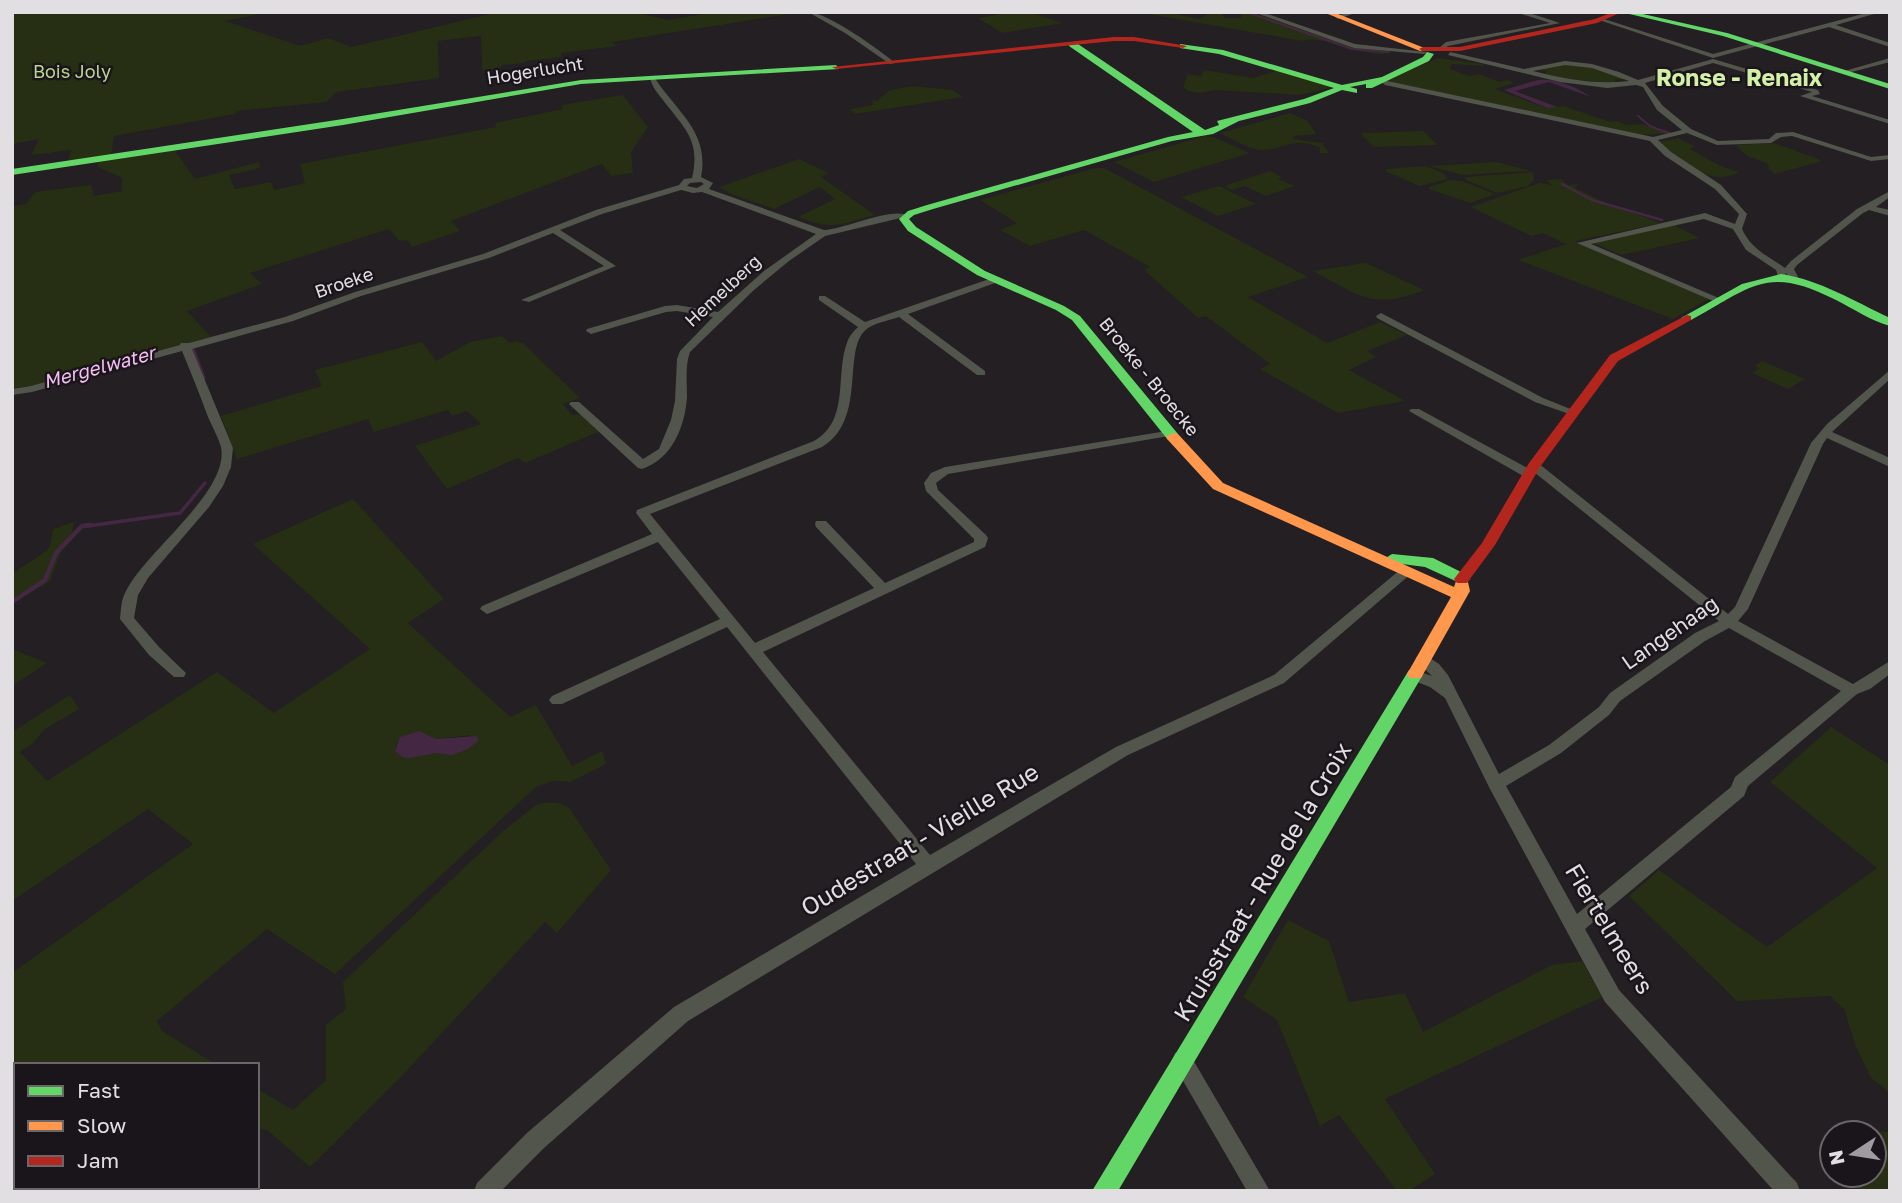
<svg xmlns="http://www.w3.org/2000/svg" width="1902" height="1203" viewBox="0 0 1902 1203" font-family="'Golos Text',sans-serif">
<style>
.green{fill:#262f13;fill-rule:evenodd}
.water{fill:#442843}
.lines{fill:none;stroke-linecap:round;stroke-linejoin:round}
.stream-far3{stroke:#442843;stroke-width:2}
.stream-far2{stroke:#442843;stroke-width:2.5}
.stream-far1{stroke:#442843;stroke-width:3.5}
.stream{stroke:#442843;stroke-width:4.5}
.street{fill:#52554b;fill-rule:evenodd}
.fast{fill:#63d668;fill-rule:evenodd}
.slow{fill:#ff974d;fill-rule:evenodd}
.jam{fill:#b3261e;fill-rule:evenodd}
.labels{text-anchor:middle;stroke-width:5;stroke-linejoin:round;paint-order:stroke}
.far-street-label{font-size:18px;fill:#e2dfe2;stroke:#1a151a}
.far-park-label{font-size:18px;fill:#bad592;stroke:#1a151a}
.far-water-label{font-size:19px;font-style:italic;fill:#f7bff4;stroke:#1a151a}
.street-label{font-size:21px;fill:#e2dfe2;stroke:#1a151a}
.far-district-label{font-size:23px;font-weight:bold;fill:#d3f0a7;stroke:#1a151a}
.near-street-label{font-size:24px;fill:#e2dfe2;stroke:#1a151a}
</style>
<rect width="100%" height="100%" fill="#231f22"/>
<path class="green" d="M12 12H255L259 14 226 21 300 46 328 38 352 47 498 12H644L642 14 668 20 714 12H802L612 42 616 46 561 53 562 57 526 61 525 63 502 65 501 68 482 70 481 36 438 41 439 78 336 92 326 102 237 111 235 114 114 136 111 156 68 162 71 150 31 155 39 139 12 144Z
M1014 12H1028L1063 23 1002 33 978 18Z
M1138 12H1180L1176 14 1199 19 1212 12H1227L1222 13 1224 18H1241V14L1232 12H1251L1353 47 1391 53C1362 59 1323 33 1302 41Z
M1438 58 1482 64 1485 66 1452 64 1450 69 1469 76 1479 74 1499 82 1509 80 1514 83 1495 89 1546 108 1564 106 1610 122 1618 121 1626 125 1642 124 1671 133 1638 135 1385 81Z
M1566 64 1595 68 1629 80 1615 79V84L1546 76V71L1536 70Z
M1281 69 1338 86 1299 95 1215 90 1199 93 1188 91 1183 87 1188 74 1201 76 1204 70 1253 78Z
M912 86 952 90 963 97 855 114 850 109 873 105 872 100 877 101 890 90Z
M623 95 648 127 631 152 633 173 611 176 602 164 451 221 460 231 412 247 407 240 399 241 389 229 250 273 262 284 187 311 211 337 38 385 12 388V206L26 204 35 192 91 185 94 196 122 191V178L98 167V162L174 149 195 179 259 162 260 168 229 175 235 189 271 182 274 190 305 183 300 164 496 127 495 123 563 109 561 105Z
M1290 113 1308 121 1316 134 1294 136 1292 139 1322 143 1329 153H1320V148C1296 135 1279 151 1261 150 1248 149 1231 138 1220 133Z
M1423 131 1438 145 1374 147 1360 133Z
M1205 136 1213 137 1250 153 1154 182 1114 162Z
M1678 138 1694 146 1690 149C1706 158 1726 170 1739 172 1711 189 1679 159 1659 142Z
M1774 143 1816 158 1822 161 1775 174 1770 170 1767 163 1747 156 1736 145Z
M799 159 829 173 821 177 875 215C839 224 834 231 798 217L835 199 820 187 774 209 731 194 719 187Z
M1496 162 1531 171 1462 175 1429 166Z
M1425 166 1445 174 1447 179 1420 186 1387 172 1386 169Z
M1095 168H1104L1308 277 1248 297 1327 343 1380 322 1407 335 1367 351 1376 357 1349 370 1405 401 1338 413 1260 369 1270 364 1206 316 1198 318 1144 270 1150 267 1084 230 1030 246 1000 230 1017 223 980 200Z
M1270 171 1282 177 1278 179 1295 186 1266 196 1244 186 1232 190 1224 186Z
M1533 172 1534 180 1528 186 1497 193 1466 180V177Z
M1561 179 1568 185 1578 184 1575 188 1608 204 1661 223 1575 241 1709 299 1673 319 1518 260 1566 244 1543 233 1531 236 1471 207 1539 183 1553 185 1546 180Z
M1450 180 1462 181 1495 194 1470 203 1429 189V187Z
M1219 186 1256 204 1218 216 1181 197Z
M1672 224 1700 238 1621 255 1593 243Z
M1366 263 1424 290C1372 311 1359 295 1313 271Z
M502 336 510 343 516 341 523 343 580 398 563 404 572 415 582 414 598 432 525 463 518 458 447 489 415 446 481 424 467 411 452 416 448 410 374 432 368 419 237 459 221 416 322 386 315 370 422 342 436 361 470 342Z
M1762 361 1805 379 1788 389 1752 373 1760 368 1754 366Z
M353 499 444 599 408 623 510 717 536 705 572 766 602 751 606 764 570 782 553 781 536 787 335 974 267 929 157 1021 162 1031 217 1065H16V1187H139L137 1191H12V973L193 844 148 809 12 901V732L70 695 79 709 45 729 31 745 20 752 47 781 217 672 274 713 370 649 253 544ZM419 731 436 739 471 735 446 754 436 753 402 757 395 751C398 736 405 735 419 731Z
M74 522 71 539 61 551 50 581 12 604V574L46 551 50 546 53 529Z
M12 649 47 663 12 686Z
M1831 727 1890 765V1093L1871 1078 1856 1047 1844 1009 1830 996 1737 1001 1629 896 1659 870 1767 947 1877 868 1770 782Z
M548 802 562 804 569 808 611 870 557 933 545 922 401 1077 310 1167 267 1130 257 1129V1089L293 1110 326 1080V1025L346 1009 343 982 503 831 536 805Z
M1288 920 1329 941 1349 1002 1405 993 1423 1032 1552 965 1582 961 1602 997 1385 1099 1435 1174 1409 1191H1397L1339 1115 1320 1126 1277 1020 1243 997Z
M1871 1131 1890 1132V1191H1859L1856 1175H1874V1133Z"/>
<path class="water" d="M1538 80C1557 78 1576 87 1591 97L1549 82 1515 91 1557 107 1547 108 1504 90Z
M419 731 436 739 477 736 478 741 468 749 452 755 436 753 409 758 402 757 395 751 400 737Z"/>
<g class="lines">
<path class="stream-far3" d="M1247 12 1352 49 1389 52
M1638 116 1650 126 1665 132"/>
<path class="stream-far2" d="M1660 130 1669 133
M1562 184 1592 200 1662 220"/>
<path class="stream-far1" d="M193 349 204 378
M81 527 180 513 205 483"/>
<path class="stream" d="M12 602 45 580 56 553 82 526 91 525"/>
<path class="street" d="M808 12C827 12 880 50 895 63L890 64 845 33Z
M1253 12H1262L1355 44 1427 52 1424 54 1354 48Z
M1348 12H1358L1338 19 1335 17Z
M1515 12H1526L1560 23 1448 46 1442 50 1439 48 1446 42 1550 23Z
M1870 12H1881L1836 25 1890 43V47L1829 27 1713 58 1599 20 1604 19 1713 54Z
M1450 52 1524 69 1565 61 1592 64 1619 72 1638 80 1713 59 1818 90 1820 94 1812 96 1890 120V124L1800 96 1812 92 1713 63 1645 83 1663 106 1691 129 1718 141 1769 139 1776 133 1793 132 1871 157 1890 155V159L1871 161 1792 136 1781 137 1771 143 1717 145 1687 133 1658 140 1671 152 1721 185 1747 214 1742 229C1751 249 1768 256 1785 268L1791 261 1857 209 1890 191V197L1876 207 1890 210V216L1869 210 1863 213 1797 265 1794 269 1799 279 1794 282 1791 281 1786 273 1785 279H1779L1776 270 1746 250 1733 229 1704 219 1591 244 1726 301 1718 303 1577 243 1705 213 1735 224 1739 214 1715 189 1665 156 1650 141 1385 85 1379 79 1382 77 1387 81 1653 137 1682 130 1657 110 1643 87 1636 85 1607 88 1560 82 1448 55ZM1565 65 1592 68 1629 81C1596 85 1565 79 1533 71Z
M1890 58V62L1844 74 1841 72Z
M650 77H654C676 111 710 132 701 177L713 183 709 189 824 230C846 229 892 206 909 216L825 236 789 261 754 290 690 352C685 366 687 382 687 397 685 427 672 459 642 469L638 468 569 404 571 402H579L643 459 659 449 671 420 675 401 677 359 680 351 713 317 677 311 666 312 591 334 586 331 587 329 665 306 677 305 718 312 764 271 816 234 702 192 693 193 681 190 602 214 560 230 616 266 529 302 521 300 604 266 553 233 489 258 361 296 293 321 192 349 233 448 231 467 223 486 209 507 148 578 138 595 134 618 159 647 186 673 184 677H174L149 655 120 619C121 610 121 601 125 593 144 552 230 492 221 447 218 437 212 426 208 417 200 395 191 373 182 351L32 392 12 395V389L31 386 180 345 181 343H189L285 317 355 292 483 254 596 210 679 185 684 179 692 178C701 140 684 128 663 100 657 93 651 85 650 77ZM701 182 704 184 697 188 687 186 690 183Z
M995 277 1000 280 998 282 908 314 985 371V375H977L899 317C890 320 876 323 868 328 840 347 869 419 822 447L650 514 755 643 874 588 816 527 815 524 816 521H826L885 583 974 542V539L926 491 924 483 931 473 945 467 1173 430V434L1169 436 948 474 936 483 938 490 986 535 988 538 985 547 763 652 930 855 1116 747 1274 675 1401 569H1411L1413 572 1284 683 1128 755 688 1021 544 1148 501 1191H474L477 1183 528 1132 674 1007 916 864 727 627 562 704H552L549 700 552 696 720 619 658 542 492 612 487 614 480 609 482 606 652 534 636 513 637 510 814 441C851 420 834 374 848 340 850 335 855 330 858 327L819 300V296H825L865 322Z
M1381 313 1543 398 1578 412 1572 415 1535 402 1377 318 1376 316Z
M1890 370V379L1832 432 1890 458V467L1827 438 1823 444 1748 609 1738 621 1853 684 1890 661V674L1870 689 1857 694 1748 786 1744 796 1585 929 1619 990 1797 1183 1800 1191H1774L1605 1002 1490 789 1445 698 1430 687 1409 679 1406 675 1409 671 1414 670 1432 676 1415 660 1417 656H1427L1439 664 1448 675 1499 774 1549 745 1599 707 1610 693 1695 633 1719 621 1534 472 1533 477H1525L1409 411 1411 409H1419L1533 471 1528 466 1530 463H1538L1728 614 1735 607 1811 443 1827 424ZM1729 628 1841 691 1735 777 1731 787 1577 914 1506 786 1561 753 1609 715 1620 701 1705 641Z
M1182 1050 1189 1053 1270 1191H1247L1175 1067 1172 1060 1175 1053Z"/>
<path class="fast" d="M1621 12H1634L1727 33 1890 84V89L1723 36Z
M1069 42H1075L1205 130 1219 125 1217 121 1304 99 1334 88 1219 54 1180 48V44L1223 50 1342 85 1382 77 1423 57 1427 52 1434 54 1429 61 1372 88H1366V84L1350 87 1357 89V93L1342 90 1310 103 1239 121 1213 134 1172 141 933 209 914 215 909 219 916 227 985 271 1064 306 1080 316 1178 434V440H1168L1072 320 1056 310 977 275 908 231 899 219 908 211 927 205 1168 137 1193 132 1069 46Z
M836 65 839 69 581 84 343 125 12 175V169L343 119 581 80Z
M1781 274C1820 280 1854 301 1890 318V326C1871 321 1854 309 1836 300 1767 265 1753 286 1691 320L1681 318 1742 284Z
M1392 554 1433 558 1467 575 1470 579 1462 584 1425 567 1387 562 1384 559Z
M1415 668 1421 670 1423 674 1421 678 1118 1191H1092L1409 670Z"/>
<path class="slow" d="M1323 12H1333L1427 49 1420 51Z
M1173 433 1178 434 1223 483 1454 587 1457 578H1467L1470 591 1421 678H1409L1407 674 1451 597 1213 489 1168 440 1166 437Z"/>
<path class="jam" d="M1613 12H1622L1597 23 1460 51H1423L1419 49 1423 47H1460L1595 19Z
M1114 37H1134L1187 46 1183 48 1134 41H1114L836 69 832 67Z
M1687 315 1691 316V320L1618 361 1540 467 1495 545 1467 583H1457L1454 579 1482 543 1529 463 1610 355Z"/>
</g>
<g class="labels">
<g class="far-street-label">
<text transform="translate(535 71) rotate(-9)" y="6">Hogerlucht</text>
<text transform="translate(344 283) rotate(-19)" y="6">Broeke</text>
<text transform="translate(723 291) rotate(-43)" y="6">Hemelberg</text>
<text transform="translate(1149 377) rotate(51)" y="6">Broeke - Broecke</text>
</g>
<g class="far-park-label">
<text x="72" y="78">Bois Joly</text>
</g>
<g class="far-water-label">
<text transform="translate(99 367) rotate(-15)" y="7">Mergelwater</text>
</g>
<g class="street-label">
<text transform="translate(1670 633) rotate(-35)" y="7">Langehaag</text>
</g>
<g class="far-district-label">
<text x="1739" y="86">Ronse - Renaix</text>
</g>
<g class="near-street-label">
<text transform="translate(920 840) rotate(-31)" y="8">Oudestraat - Vieille Rue</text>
<text transform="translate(1263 882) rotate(-59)" y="8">Kruisstraat - Rue de la Croix</text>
<text transform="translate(1609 929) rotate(59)" y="8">Fiertelmeers</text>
</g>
</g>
<rect width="1902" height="1203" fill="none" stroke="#e2dfe2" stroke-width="28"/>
<rect x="14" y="1063" width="245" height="126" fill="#1a151a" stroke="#6a666a" stroke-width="2"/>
<rect x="28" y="1086" width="35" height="10" fill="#63d668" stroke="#6a666a" stroke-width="2"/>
<text x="77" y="1098" font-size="21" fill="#e2dfe2">Fast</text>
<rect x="28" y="1121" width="35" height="10" fill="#ff974d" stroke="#6a666a" stroke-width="2"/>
<text x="77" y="1133" font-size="21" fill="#e2dfe2">Slow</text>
<rect x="28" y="1156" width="35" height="10" fill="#b3261e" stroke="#6a666a" stroke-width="2"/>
<text x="77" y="1168" font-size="21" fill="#e2dfe2">Jam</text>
<g transform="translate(1853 1154) rotate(258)"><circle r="33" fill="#1a151a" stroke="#6a666a" stroke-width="2"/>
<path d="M0-5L12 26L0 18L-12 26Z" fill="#9f9c9f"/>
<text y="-10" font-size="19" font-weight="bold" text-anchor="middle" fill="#e2dfe2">N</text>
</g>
</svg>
